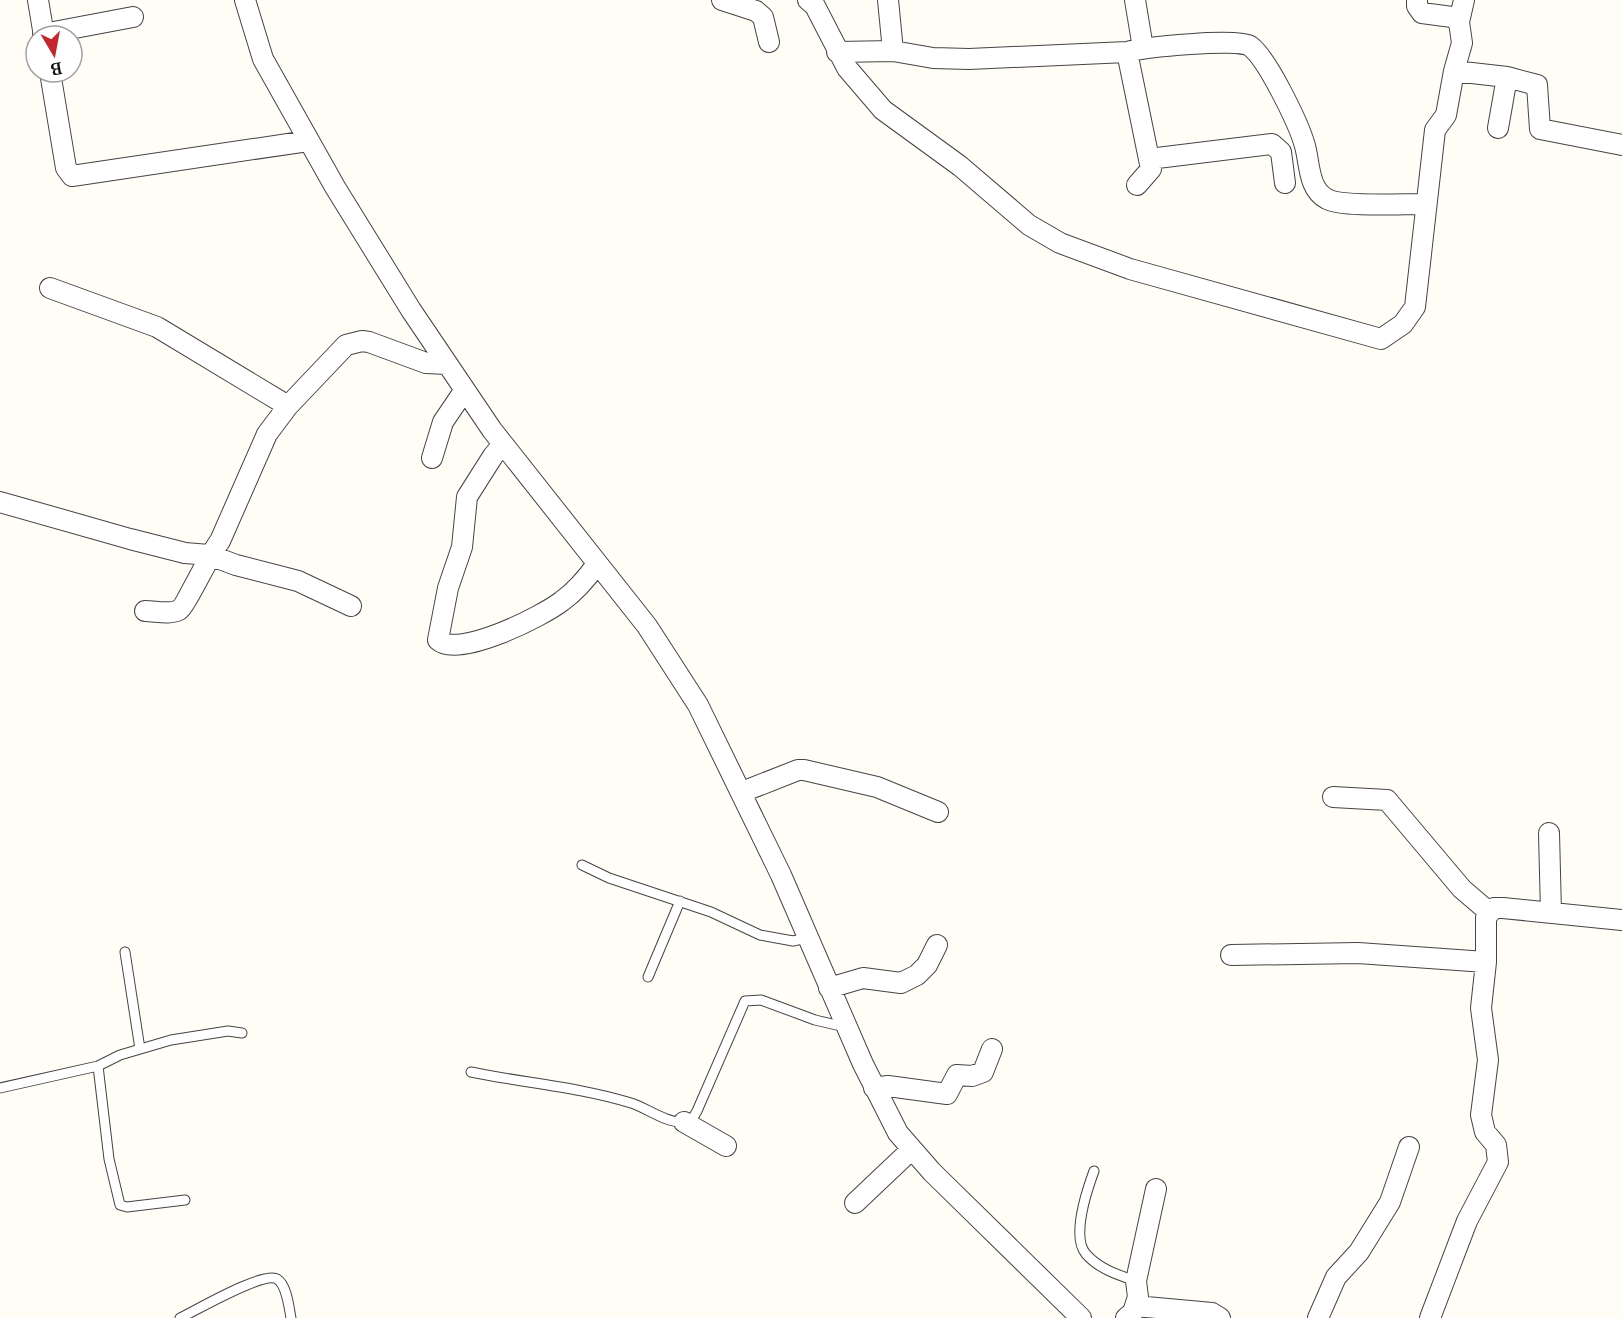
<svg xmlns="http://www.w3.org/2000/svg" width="1622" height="1318" viewBox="0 0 1622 1318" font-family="Merriweather,serif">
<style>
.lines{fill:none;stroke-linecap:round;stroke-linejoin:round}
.service-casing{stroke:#444;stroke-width:11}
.minor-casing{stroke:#444;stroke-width:22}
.service{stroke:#fff;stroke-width:9}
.minor{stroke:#fff;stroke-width:20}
</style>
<rect width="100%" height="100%" fill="#fffdf5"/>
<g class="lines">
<defs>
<path id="service" d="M582 865 609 878 711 912 760 935 793 941 807 938
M125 952 140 1049
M648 977 680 901
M98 1066 109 1159 120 1205 127 1207 185 1200
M471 1072C524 1083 579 1087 631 1103 647 1108 666 1123 683 1122 691 1121 694 1117 697 1111L745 1001 761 1000 815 1020 845 1027
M0 1088 98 1066 120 1055 171 1040 228 1031 242 1033
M1094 1171C1087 1190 1071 1237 1086 1254 1099 1269 1118 1275 1136 1281
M180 1318C197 1310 263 1271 277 1279 287 1285 289 1308 291 1318"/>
<path id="minor" d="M38 0 44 36
M245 0 263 59 335 187 411 310 492 430 647 626 698 705 781 875 863 1064 898 1133 932 1172 1081 1318
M722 0 756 11 763 17 769 42
M808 0 815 6 847 68 883 110 960 166 1029 225 1060 243 1130 269 1381 339 1403 324 1415 307 1435 130 1446 115 1454 71
M888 0 893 51
M1135 0 1143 48
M1417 0V6L1422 13 1452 17 1459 22 1462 43 1454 71 1507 77 1498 128
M1459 22 1464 0
M43 34 133 17
M837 52 893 51 933 58 969 59 1127 52C1144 47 1238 38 1250 46 1267 58 1299 124 1305 146 1310 164 1308 189 1327 199 1341 207 1399 204 1418 204
M1127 52 1151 169 1137 185
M50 72 66 168 72 176 308 141
M1507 77 1537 85 1540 129 1622 145
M1149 159 1272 144 1281 152 1285 183
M50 288 157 327 288 406
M503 444 493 456 467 497 462 547 448 588 438 640C458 659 543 616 562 601 576 591 587 578 597 564
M432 458 443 422 464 391
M0 502 130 539 185 553 209 555 236 565 298 581 351 606
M145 611C156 611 169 615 179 610 185 607 210 553 220 541L267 434 288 406 346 345 362 341 369 342 426 363 447 364
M742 792 798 770H804L877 787 938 812
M1333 797 1387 800 1462 889 1489 912
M1549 833 1551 913
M1231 955 1358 953 1486 962
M829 988 863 978 901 983 917 975 927 965 937 945
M874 1088 888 1086 947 1094 957 1075 972 1076 983 1072 992 1049
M684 1122 726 1146
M855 1203 911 1150
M1135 1306 1212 1313 1220 1318
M1126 1318 1133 1312 1138 1297 1136 1281 1156 1189
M1318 1318 1336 1277 1359 1252 1390 1202 1409 1147
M1430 1318 1467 1221 1498 1162 1496 1145 1485 1132 1481 1115 1488 1060 1481 1008 1486 962V917L1494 908H1503L1622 920"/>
</defs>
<use href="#service" class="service-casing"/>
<use href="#minor" class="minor-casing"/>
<use href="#service" class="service"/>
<use href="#minor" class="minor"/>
</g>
<g transform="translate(54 54) rotate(170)"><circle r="28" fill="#ffffff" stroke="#a0a0a0" stroke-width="1.5"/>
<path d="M0-4.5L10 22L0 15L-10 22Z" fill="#c4262e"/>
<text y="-9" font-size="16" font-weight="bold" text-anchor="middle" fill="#111111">B</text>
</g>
</svg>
